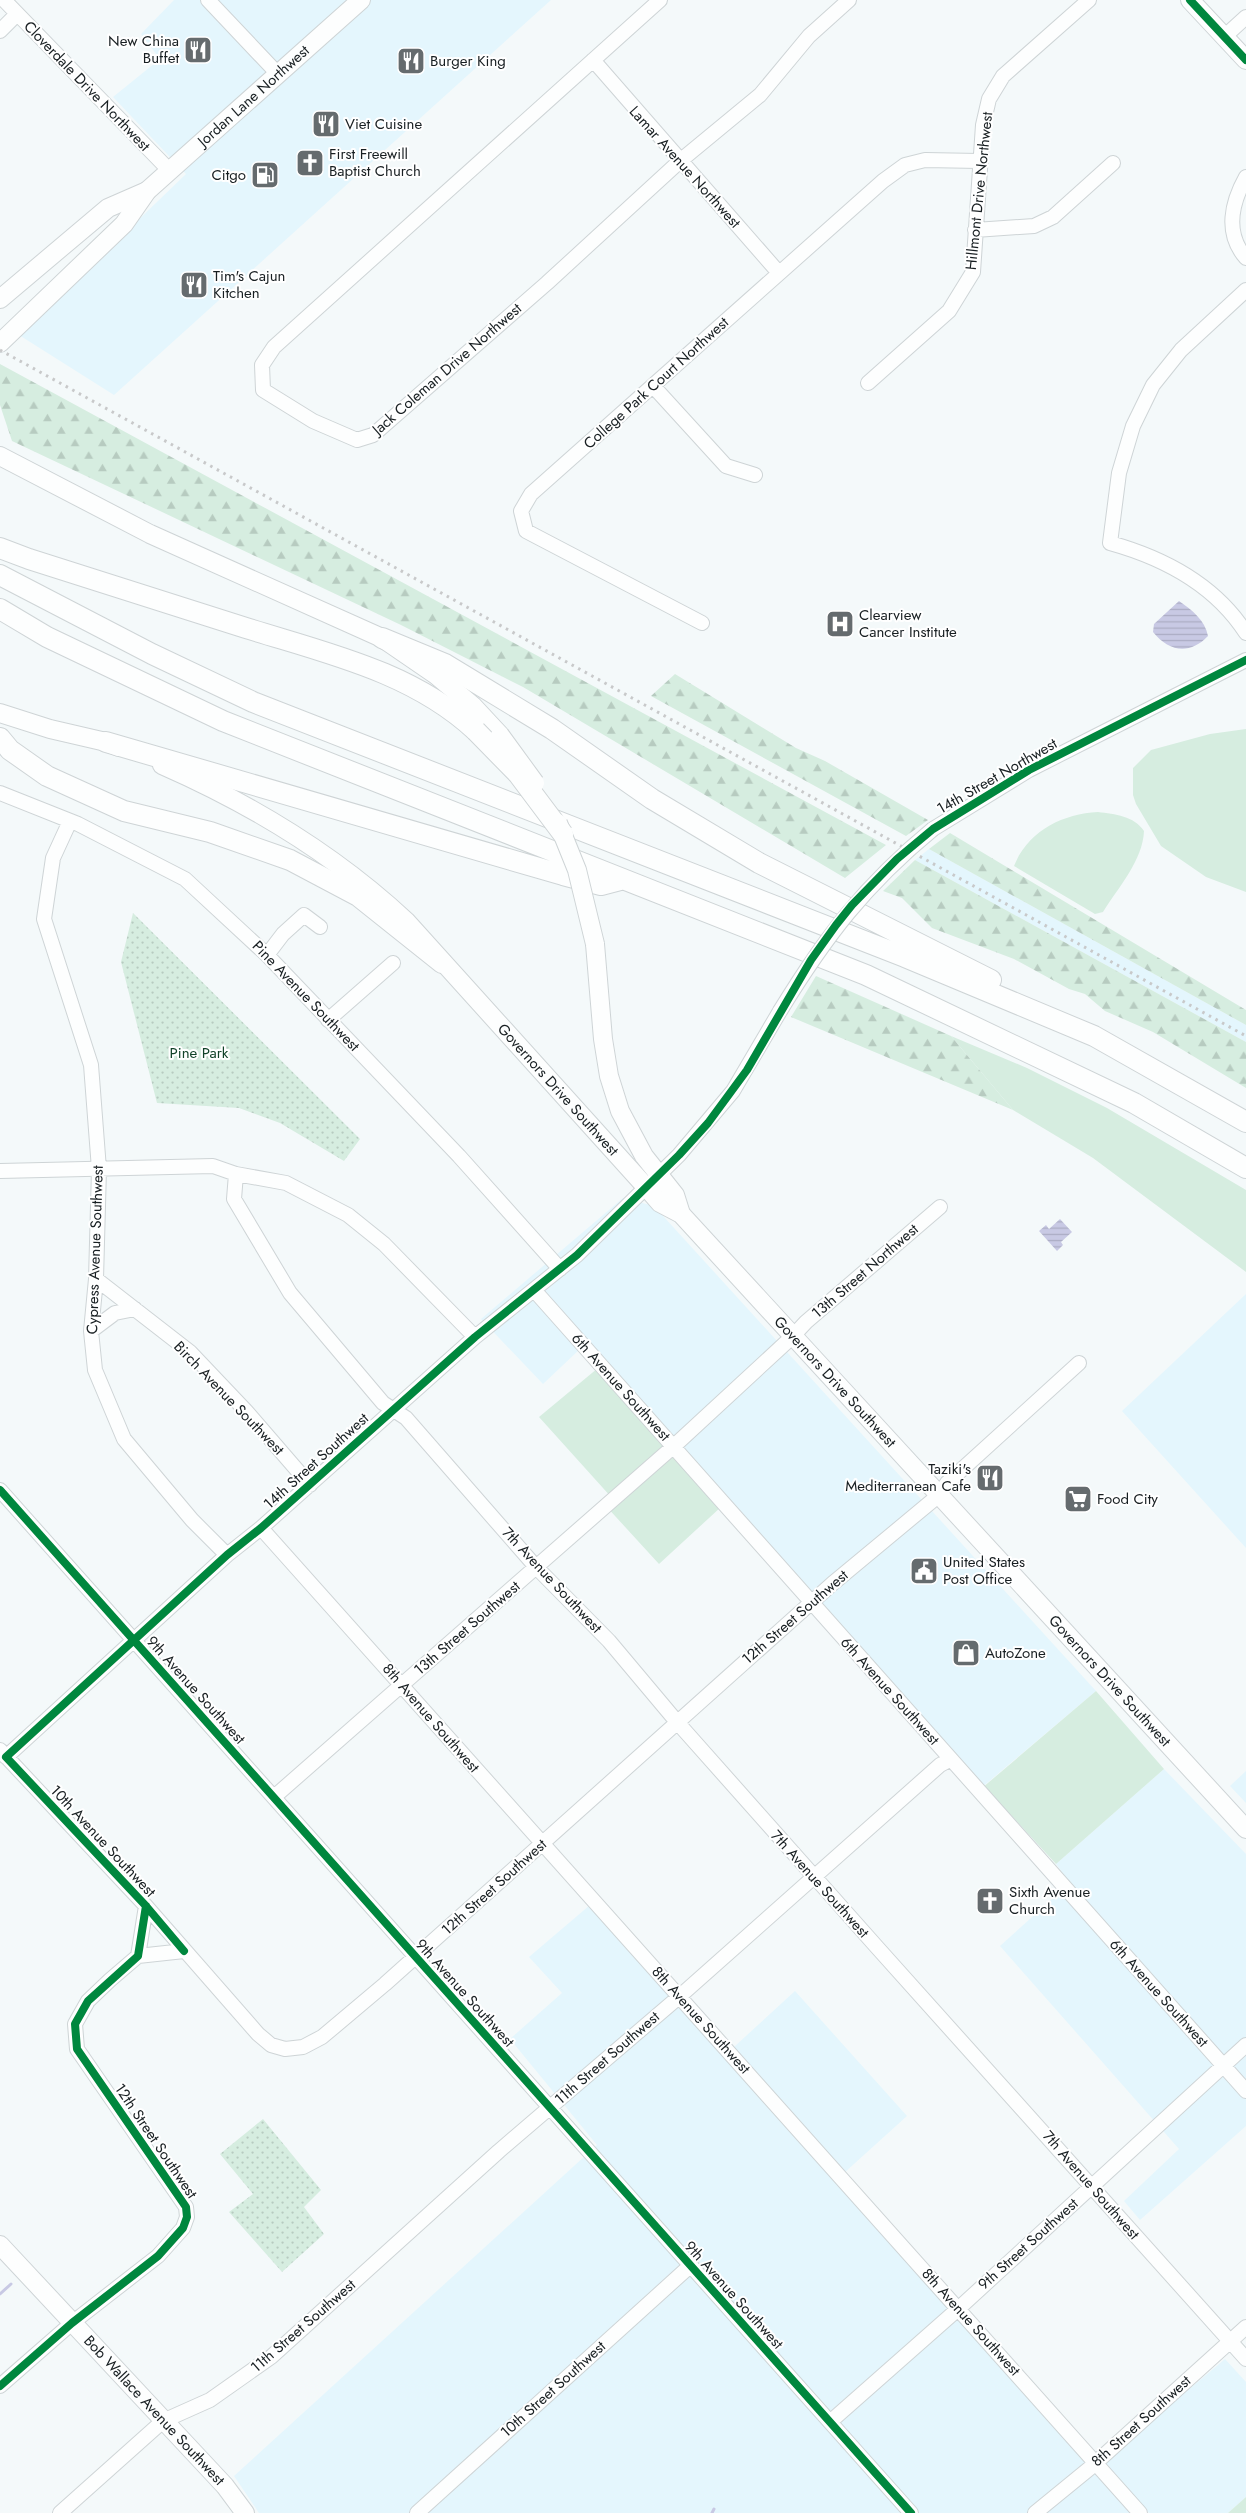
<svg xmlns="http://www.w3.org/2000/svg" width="1246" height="2513" viewBox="0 0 1246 2513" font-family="Jost,sans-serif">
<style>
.built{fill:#e4f6fd}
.grass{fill:#d6ede0}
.forest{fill:url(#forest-firs)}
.park{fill:url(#park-dots)}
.water{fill:url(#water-rules)}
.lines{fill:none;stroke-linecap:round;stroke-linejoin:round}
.stream{stroke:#c8c9e4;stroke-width:3}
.minor-casing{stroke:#ced4d6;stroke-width:16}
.major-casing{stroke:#ced4d6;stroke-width:20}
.highway-casing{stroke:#ced4d6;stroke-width:22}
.minor{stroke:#fdfefe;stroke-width:14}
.major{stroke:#fdfefe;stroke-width:18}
.highway{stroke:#fdfefe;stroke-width:20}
.rail{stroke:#c8c9ca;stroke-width:3;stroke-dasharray:2.5 5;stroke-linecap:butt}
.minor-bridge-casing{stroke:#ced4d6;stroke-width:16;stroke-linecap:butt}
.major-bridge-casing{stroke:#ced4d6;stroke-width:20;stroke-linecap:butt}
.highway-bridge-casing{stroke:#ced4d6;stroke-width:22;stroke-linecap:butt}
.minor-bridge{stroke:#fdfefe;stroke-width:14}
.major-bridge{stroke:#fdfefe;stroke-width:18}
.highway-bridge{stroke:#fdfefe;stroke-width:20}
.cycleway-casing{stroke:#fff;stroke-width:11}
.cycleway{stroke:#00873e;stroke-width:8}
.labels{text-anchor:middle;stroke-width:4;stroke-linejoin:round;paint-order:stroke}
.poi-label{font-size:15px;fill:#181f22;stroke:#fff;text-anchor:start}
.street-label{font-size:15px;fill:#181f22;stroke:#fff}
.park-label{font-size:15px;fill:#124229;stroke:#fff}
</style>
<defs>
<pattern id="forest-firs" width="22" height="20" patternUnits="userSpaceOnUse" patternTransform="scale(1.25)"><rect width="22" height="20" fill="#d6ede0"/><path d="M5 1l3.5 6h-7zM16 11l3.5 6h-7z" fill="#b7cbc0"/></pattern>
<pattern id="park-dots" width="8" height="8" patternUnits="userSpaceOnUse" patternTransform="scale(1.25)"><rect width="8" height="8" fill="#d6ede0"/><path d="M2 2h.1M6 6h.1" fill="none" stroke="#b7cbc0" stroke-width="1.8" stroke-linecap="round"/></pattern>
<pattern id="water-rules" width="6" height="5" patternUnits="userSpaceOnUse" patternTransform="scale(1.25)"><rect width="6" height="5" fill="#c8c9e4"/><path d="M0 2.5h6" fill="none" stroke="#abacc3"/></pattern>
</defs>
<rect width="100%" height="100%" fill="#f4f9fa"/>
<path class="built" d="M174 0H551L114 395 19 335 186 174 113 97 160 59 141 34Z
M929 849 1246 1025V1042L915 860Z
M623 1198 654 1206 1096 1691 974 1794 580 1349 543 1384 481 1319Z
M1246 1294V1548L1122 1411Z
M1164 1769 1246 1854V2126L1140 2220 1124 2201 1179 2149 1000 1946 1070 1883 1056 1864Z
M1246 1771V1803L1230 1786Z
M590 1905 837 2177 1131 2513H259L234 2476 597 2145 510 2039 562 1993 529 1957Z
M795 1991 907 2116 844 2173 734 2047Z
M1225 2359 1246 2382V2497L1228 2513H1149L1104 2461Z"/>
<path class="grass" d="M1246 729V892L1206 877 1161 846 1136 804 1133 795V768L1151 750 1210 734Z
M1098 812C1115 814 1134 816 1144 831 1143 860 1118 888 1103 912L1095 914 1014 866C1028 831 1062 814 1098 812Z
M951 1036 1027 1068 1107 1108 1246 1190V1272L1093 1158 1013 1110Z
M598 1368 721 1507 659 1564 605 1505 612 1498 539 1417Z
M1096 1691 1164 1769 1056 1864 1010 1814 1000 1823 975 1794Z
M1246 2497V2513H1228Z"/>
<path class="forest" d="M0 364 886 845 845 878 523 687 401 625 12 441 0 405Z
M675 674 796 748 825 761 928 820 906 836 651 696Z
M950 833 1246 1010V1025L929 849Z
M915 860 1246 1042V1088L1153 1032 1105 1011 1085 994 1069 989 1014 959 932 928 902 898 883 891Z
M816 976 951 1036 1013 1110 791 1017Z"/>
<path class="park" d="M133 913 360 1139 344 1161 280 1123 239 1108 157 1103 121 962Z
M263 2119 321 2190 304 2207 324 2234 282 2272 229 2212 253 2194 220 2154Z"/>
<path class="water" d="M1179 601C1192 610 1205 620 1208 636 1190 655 1169 652 1153 632L1154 624Z
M1060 1219 1072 1232 1061 1242 1063 1245 1057 1251 1039 1231 1046 1225 1049 1229Z"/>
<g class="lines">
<path class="stream" d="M0 2294 11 2284
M712 2513 714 2509"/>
<defs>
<path id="minor" d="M4 0 170 171
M208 0 278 74
M660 0 274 347 262 365 263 390 313 421 357 440 373 435 547 283 680 161 760 95 809 36 849 0
M0 31 17 14
M1224 37 1246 17
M593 60 779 273
M1246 177C1232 202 1224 233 1246 258
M975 230 1034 226 1053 217 1113 163
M1246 290 1181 350 1153 385 1133 426 1119 473 1110 543C1164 558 1215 585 1246 633
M868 383 949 311 973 272 983 125 989 99 1003 76 1089 0
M653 386 726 466 755 475
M702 623 526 531 521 511 531 494 883 181 905 165 925 160 979 161
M0 793 78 824 185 879 267 955 459 1156 560 1269
M70 821 53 858 44 919 91 1065 99 1169 96 1279 91 1331 95 1370 124 1439 192 1520 227 1555
M933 829 1029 770 1246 660
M267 955 283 934 304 915 320 927
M328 1020 393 963
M0 1171 213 1166 236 1174 286 1183 348 1215 384 1244 475 1337
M236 1174 234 1199 290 1293 383 1403 406 1418 536 1567 609 1641 677 1722 875 1945 1246 2359
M96 1279 190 1352 246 1411 310 1485
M534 1290 1246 2091
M91 1331 115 1313 135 1309
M0 1490 911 2513
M261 1528 1140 2513
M0 1750 146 1906 258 2034 271 2045 285 2049 303 2047 322 2037 385 1984 832 1584 938 1496 947 1483 1079 1363
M6 1757 227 1555 261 1528 475 1337 577 1255 679 1155 733 1091 780 1011
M274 1797 674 1446 792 1337 806 1322 940 1207
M138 1956 146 1906
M0 2386 72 2323 158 2256 183 2228 187 2217 186 2207 77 2049 75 2024 88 2001 110 1980 138 1956 184 1951
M830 2422 958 2309 1246 2045
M60 2513 163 2421 210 2400 271 2357 499 2151 680 1996 940 1765 951 1759
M417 2513 690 2266
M1035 2513 1090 2468 1246 2327"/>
<g id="major">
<path d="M1190 0 1246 60"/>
<path d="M0 299 108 208 147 191"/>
<path id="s1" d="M0 343 124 224 147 191 361 0"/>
<path d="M0 456 150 534 382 638 436 675 473 706 500 735"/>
<path d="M0 713 50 729 106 742 119 747"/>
<path id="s2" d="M162 765C251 804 334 854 406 921L646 1187 660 1203 681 1214 1246 1829"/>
<path d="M595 944 603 1039 609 1076 620 1111 644 1156 675 1195 681 1214"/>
<path id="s3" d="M0 2245 225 2486 245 2513"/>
</g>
<path id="highway" d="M0 548 29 559C101 582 174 605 246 628 326 653 413 672 476 731
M0 575 152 654 253 702 905 957 1094 1036 1246 1122
M0 609 47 637 223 721 866 975 1134 1103 1246 1168
M382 638 445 664 552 729 652 799 759 863 991 980
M0 738 10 750 47 776 124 811 210 832 290 860 358 896 442 963
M106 742 563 875 601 885 620 880"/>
</defs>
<use href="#minor" class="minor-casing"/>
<use href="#major" class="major-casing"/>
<use href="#highway" class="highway-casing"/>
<use href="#minor" class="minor"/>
<use href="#major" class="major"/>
<use href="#highway" class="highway"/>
<path class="rail" d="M0 350 1246 1036"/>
<defs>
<path id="minor-bridge" d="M780 1011C826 936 865 885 933 829"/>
<path id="major-bridge" d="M500 735 535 783
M558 823 577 870 595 944"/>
<path id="highway-bridge" d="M476 731 518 774 563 834"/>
</defs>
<use href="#minor-bridge" class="minor-bridge-casing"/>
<use href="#major-bridge" class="major-bridge-casing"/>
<use href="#highway-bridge" class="highway-bridge-casing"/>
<use href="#minor-bridge" class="minor-bridge"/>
<use href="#major-bridge" class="major-bridge"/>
<use href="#highway-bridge" class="highway-bridge"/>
<defs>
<path id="cycleway" d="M1190 0 1246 60
M0 1490 911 2513
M184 1951 146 1906 6 1757 227 1555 261 1528 475 1337 577 1255 679 1155 708 1123 747 1070 811 960 836 925 852 905 897 859 933 829 1029 770 1246 660
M0 2386 72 2323 158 2256 183 2228 187 2217 186 2207 77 2049 75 2024 88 2001 138 1956 146 1906"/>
</defs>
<use href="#cycleway" class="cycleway-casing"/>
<use href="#cycleway" class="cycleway"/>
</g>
<defs>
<symbol id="restaurant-square" viewBox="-11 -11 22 22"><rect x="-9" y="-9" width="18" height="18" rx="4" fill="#656b6e" stroke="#fff"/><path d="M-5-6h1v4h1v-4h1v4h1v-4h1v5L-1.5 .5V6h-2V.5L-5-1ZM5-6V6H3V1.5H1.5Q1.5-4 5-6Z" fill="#fff"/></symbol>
<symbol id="church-square" viewBox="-11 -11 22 22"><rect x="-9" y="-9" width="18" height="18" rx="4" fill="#656b6e" stroke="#fff"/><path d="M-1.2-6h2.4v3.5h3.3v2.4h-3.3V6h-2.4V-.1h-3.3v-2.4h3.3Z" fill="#fff"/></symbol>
<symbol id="fuel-square" viewBox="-11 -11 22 22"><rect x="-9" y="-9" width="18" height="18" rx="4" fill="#656b6e" stroke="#fff"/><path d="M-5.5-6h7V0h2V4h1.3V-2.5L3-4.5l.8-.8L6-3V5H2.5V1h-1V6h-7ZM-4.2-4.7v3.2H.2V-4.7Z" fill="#fff"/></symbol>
<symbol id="hospital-square" viewBox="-11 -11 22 22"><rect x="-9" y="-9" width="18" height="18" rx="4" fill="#656b6e" stroke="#fff"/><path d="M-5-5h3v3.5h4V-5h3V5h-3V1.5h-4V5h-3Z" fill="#fff"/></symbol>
<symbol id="supermarket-square" viewBox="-11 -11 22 22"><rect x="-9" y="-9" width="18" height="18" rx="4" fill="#656b6e" stroke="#fff"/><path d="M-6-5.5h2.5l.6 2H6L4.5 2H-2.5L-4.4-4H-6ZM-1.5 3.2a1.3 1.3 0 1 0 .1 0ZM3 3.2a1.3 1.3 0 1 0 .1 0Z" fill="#fff"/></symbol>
<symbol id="civic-square" viewBox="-11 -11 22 22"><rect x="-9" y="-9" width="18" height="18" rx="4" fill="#656b6e" stroke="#fff"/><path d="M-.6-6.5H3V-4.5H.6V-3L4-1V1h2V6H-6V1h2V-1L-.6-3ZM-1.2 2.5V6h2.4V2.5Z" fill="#fff"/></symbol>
<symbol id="shop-square" viewBox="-11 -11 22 22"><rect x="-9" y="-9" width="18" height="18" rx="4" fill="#656b6e" stroke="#fff"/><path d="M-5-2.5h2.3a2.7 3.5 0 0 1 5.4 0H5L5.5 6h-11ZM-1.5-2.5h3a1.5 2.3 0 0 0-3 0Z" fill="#fff"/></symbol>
</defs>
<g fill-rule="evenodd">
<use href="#restaurant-square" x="182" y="34" width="32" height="32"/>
<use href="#restaurant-square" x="395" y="45" width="32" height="32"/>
<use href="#restaurant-square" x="310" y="108" width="32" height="32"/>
<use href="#church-square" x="294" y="147" width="32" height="32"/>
<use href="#fuel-square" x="249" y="159" width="32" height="32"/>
<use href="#restaurant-square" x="178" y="269" width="32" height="32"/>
<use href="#hospital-square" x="824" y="608" width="32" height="32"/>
<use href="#restaurant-square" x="974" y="1462" width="32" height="32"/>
<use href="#supermarket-square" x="1062" y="1483" width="32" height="32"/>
<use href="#civic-square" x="908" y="1555" width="32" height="32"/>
<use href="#shop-square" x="950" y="1637" width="32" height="32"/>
<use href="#church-square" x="974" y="1885" width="32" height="32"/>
</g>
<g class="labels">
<g class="poi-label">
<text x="179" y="46" text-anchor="end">New China<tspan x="179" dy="17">Buffet</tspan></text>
<text x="430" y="66">Burger King</text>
<text x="345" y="129">Viet Cuisine</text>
<text x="329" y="159">First Freewill<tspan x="329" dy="17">Baptist Church</tspan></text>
<text x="246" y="180" text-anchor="end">Citgo</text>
<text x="213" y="281">Tim's Cajun<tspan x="213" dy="17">Kitchen</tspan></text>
<text x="859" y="620">Clearview<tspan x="859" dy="17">Cancer Institute</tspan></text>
<text x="971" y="1474" text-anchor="end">Taziki's<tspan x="971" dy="17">Mediterranean Cafe</tspan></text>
<text x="1097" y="1504">Food City</text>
<text x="943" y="1567">United States<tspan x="943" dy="17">Post Office</tspan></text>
<text x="985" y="1658">AutoZone</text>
<text x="1009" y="1897">Sixth Avenue<tspan x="1009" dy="17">Church</tspan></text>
</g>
<g class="street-label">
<text transform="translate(87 86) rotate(46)" y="5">Cloverdale Drive Northwest</text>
<text dy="5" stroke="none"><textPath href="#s1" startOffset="355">Jordan Lane Northwest</textPath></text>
<text transform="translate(685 167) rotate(48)" y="5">Lamar Avenue Northwest</text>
<text transform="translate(979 191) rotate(-84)" y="5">Hillmont Drive Northwest</text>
<text transform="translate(447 369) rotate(-41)" y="5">Jack Coleman Drive Northwest</text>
<text transform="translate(656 383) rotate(-42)" y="5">College Park Court Northwest</text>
<text transform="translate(997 776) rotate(-30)" y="5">14th Street Northwest</text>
<text transform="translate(306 996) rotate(46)" y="5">Pine Avenue Southwest</text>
<text dy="5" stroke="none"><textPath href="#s2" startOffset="518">Governors Drive Southwest</textPath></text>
<text transform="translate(95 1250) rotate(-88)" y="5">Cypress Avenue Southwest</text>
<text transform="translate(865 1271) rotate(-41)" y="5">13th Street Northwest</text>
<text dy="5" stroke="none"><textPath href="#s2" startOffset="922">Governors Drive Southwest</textPath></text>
<text transform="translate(621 1387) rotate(48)" y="5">6th Avenue Southwest</text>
<text transform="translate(229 1398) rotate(46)" y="5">Birch Avenue Southwest</text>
<text transform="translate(316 1461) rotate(-42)" y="5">14th Street Southwest</text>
<text transform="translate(552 1580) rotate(47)" y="5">7th Avenue Southwest</text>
<text transform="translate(795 1617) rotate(-41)" y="5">12th Street Southwest</text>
<text transform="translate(467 1628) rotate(-41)" y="5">13th Street Southwest</text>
<text dy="5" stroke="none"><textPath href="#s2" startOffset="1328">Governors Drive Southwest</textPath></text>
<text transform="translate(196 1690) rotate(48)" y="5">9th Avenue Southwest</text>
<text transform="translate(890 1691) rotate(48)" y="5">6th Avenue Southwest</text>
<text transform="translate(431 1718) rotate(49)" y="5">8th Avenue Southwest</text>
<text transform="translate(103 1841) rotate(47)" y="5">10th Avenue Southwest</text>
<text transform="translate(820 1884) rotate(48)" y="5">7th Avenue Southwest</text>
<text transform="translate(494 1887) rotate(-42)" y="5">12th Street Southwest</text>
<text transform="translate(465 1993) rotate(48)" y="5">9th Avenue Southwest</text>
<text transform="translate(1159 1993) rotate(48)" y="5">6th Avenue Southwest</text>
<text transform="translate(701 2020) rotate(48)" y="5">8th Avenue Southwest</text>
<text transform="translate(607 2058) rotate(-41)" y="5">11th Street Southwest</text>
<text transform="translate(156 2141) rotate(56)" y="5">12th Street Southwest</text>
<text transform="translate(1091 2185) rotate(49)" y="5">7th Avenue Southwest</text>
<text transform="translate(1028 2244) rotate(-42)" y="5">9th Street Southwest</text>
<text transform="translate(734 2295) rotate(48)" y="5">9th Avenue Southwest</text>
<text transform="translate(971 2322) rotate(48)" y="5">8th Avenue Southwest</text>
<text transform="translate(303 2326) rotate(-41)" y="5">11th Street Southwest</text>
<text transform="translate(553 2389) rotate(-42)" y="5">10th Street Southwest</text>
<text dy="5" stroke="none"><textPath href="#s3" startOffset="226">Bob Wallace Avenue Southwest</textPath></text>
<text transform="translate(1141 2421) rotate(-42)" y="5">8th Street Southwest</text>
</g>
<g class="park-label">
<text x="199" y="1058">Pine Park</text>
</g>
</g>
</svg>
